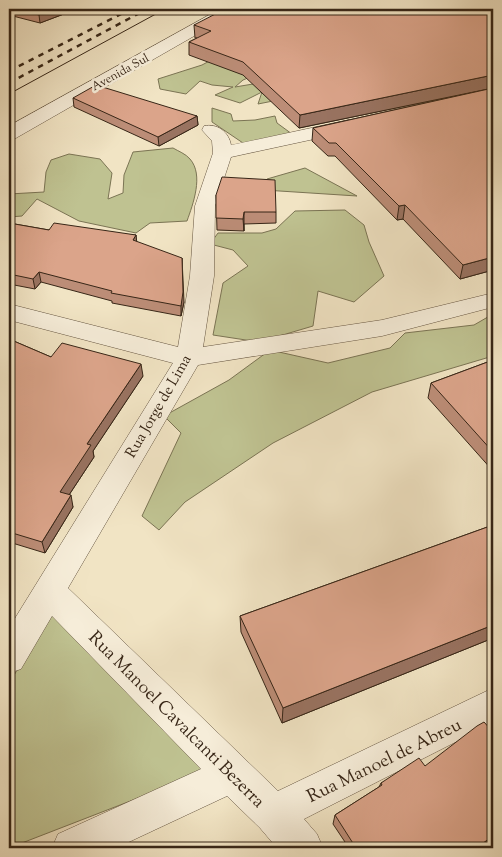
<svg xmlns="http://www.w3.org/2000/svg" width="502" height="857" viewBox="0 0 502 857" font-family="'Sorts Mill Goudy',serif">
<style>
.green{fill:#bfc291;stroke:#7b7454}
.lines{fill:none;stroke-linecap:round;stroke-linejoin:round}
.minor-casing{stroke:#665642;stroke-width:1}
.minor{fill:#f6edd9;fill-rule:evenodd}
.tram{stroke:#372617;stroke-width:1}
.rail{stroke:#372617;stroke-width:2.5;stroke-dasharray:5.5 5.5;stroke-linecap:butt}
.wall{fill:#bc8d77;stroke:#372617}
.shaded-wall{fill:#997361;stroke:#372617}
.building{fill:#dba48a;stroke:#372617}
.labels{text-anchor:middle;stroke-width:5;stroke-linejoin:round;paint-order:stroke}
.far-street-label{font-size:12px;fill:#372617;stroke:#f6edd9}
.street-label{font-size:15px;fill:#372617;stroke:#f6edd9}
.near-street-label{font-size:18px;fill:#372617;stroke:#f6edd9}
</style>
<rect width="100%" height="100%" fill="#f1e4c4"/>
<filter id="stains"><feTurbulence type="fractalNoise" baseFrequency=".004" numOctaves="4"/><feColorMatrix values="0 0 0 0 .2 0 0 0 0 .09 0 0 0 0 .02 0 0 0 .5 -.17"/></filter>
<radialGradient id="worn" r=".72"><stop offset=".6" stop-color="#630" stop-opacity="0"/><stop offset="1" stop-color="#630" stop-opacity=".3"/></radialGradient>
<path class="green" d="M217 57 255 75 243 80 235 87 253 84 273 89 413 73 258 104 262 92 240 103 215 95 233 87 212 85 200 81 186 94 160 89 158 79 202 65Z
M212 108 231 114 233 121 255 120 275 116 277 123 292 134 243 143 212 122Z
M173 148C178 151 186 154 190 159 204 175 193 204 187 221L150 223 136 233 79 221 37 199 22 216 9 217V194L44 192 46 172 51 160 69 154 100 159 112 173 108 199 123 193 124 175 133 152Z
M305 168 357 196 264 190 267 179Z
M345 210 364 225 369 242 384 276 354 302 318 291 313 326 259 342 213 335 223 283 248 266 233 250 210 244 218 233H262L276 229 295 211Z
M493 314V356L372 392 273 443 185 502 159 530 142 516 181 433 164 416 229 380 270 350 328 363 390 348 405 333 474 325Z
M50 613 208 771 9 848V684Z"/>
<g class="lines">
<defs>
<path id="minor" d="M220 9H239L236 12 16 138 9 140V126Z
M349 120 356 122 358 126 356 130 231 157 215 206 214 276 203 347 382 320 493 293V307L382 336 198 365 68 588 278 791 493 688V723L304 819 317 834 323 848H277L260 828 227 796 116 848H52L58 834 201 769 52 616 21 669 9 673V628L173 363 9 320V304L178 347 190 276 195 206 213 153 212 141 202 130 204 126C217 123 229 132 231 145Z"/>
</defs>
<use href="#minor" class="minor-casing"/>
<use href="#minor" class="minor"/>
<path class="tram" d="M9 94 165 9"/>
<path class="rail" d="M9 71 131 9
M9 83 147 9"/>
</g>
<path class="wall" d="M9 9H77L40 23 9 15Z
M493 9V88L299 128 243 75 189 55V42L197 38H195L194 25Z
M493 88V270L460 279 403 219 397 220 335 156H328L312 141 313 128Z
M73 98 197 116 198 125 159 146 74 107Z
M216 195 276 212V223L244 224V231L217 230Z
M9 223 49 230 136 235V241L184 302 181 316 112 303V301L41 282 35 289 9 284Z
M9 339 51 357 143 376 93 451 94 457 69 495 73 507 45 553 9 542Z
M493 343V351L491 349Z
M493 360V471L428 398 431 383Z
M493 525V638L282 723 241 632 240 616Z
M425 766 493 840 482 848H349L333 824 335 815 379 787 381 783Z"/>
<path class="shaded-wall" d="M55 9H77L40 23 39 15Z
M493 75V88L299 128 300 115Z
M197 116 198 125 159 146 158 137Z
M405 205 403 219 397 220 399 206Z
M244 212V231L243 219Z
M136 235 137 244 133 240Z
M493 257V270L460 279 463 265Z
M182 258 184 302 181 316V306Z
M39 272 41 282 35 289 33 279Z
M141 364 143 376 93 451 94 457 63 504 60 492 87 444Z
M71 495 73 507 45 553 42 542Z
M493 625V638L282 723 283 708Z
M493 836V840L482 848H476Z"/>
<path class="building" d="M14 9H55L39 15Z
M225 9H493V75L300 115 243 62 189 42 211 31 194 25Z
M96 85 197 116 158 137 73 98Z
M493 88V257L463 265 405 205 399 206 336 143H329L313 128Z
M222 177 275 180 276 212H244L243 219 216 218V195Z
M9 223 49 230 54 223 136 235 133 240 182 258 183 292 181 306 111 293 112 291 39 272 33 279 9 274Z
M9 339 51 357 62 343 141 364 87 444 91 445 60 492 71 495 42 542 9 532V468L12 466 9 465Z
M493 360V452L431 383Z
M493 525V625L283 708 240 616Z
M484 722 493 732V836L476 848H356L335 815 382 785 381 783 419 758 425 766 477 726Z"/>
<g class="labels">
<g class="far-street-label">
<text transform="translate(120 72) rotate(-29)" y="4">Avenida Sul</text>
</g>
<g class="street-label">
<text transform="translate(158 406) rotate(-60)" y="5">Rua Jorge de Lima</text>
</g>
<g class="near-street-label">
<text transform="translate(177 719) rotate(45)" y="6">Rua Manoel Cavalcanti Bezerra</text>
<text transform="translate(384 760) rotate(-26)" y="6">Rua Manoel de Abreu</text>
</g>
</g>
<rect width="502" height="857" fill="none" stroke="#f1e4c4" stroke-width="30"/>
<rect x="10" y="10" width="482" height="837" fill="none" stroke="#372617" stroke-width="2.5"/>
<rect x="15" y="15" width="472" height="827" fill="none" stroke="#372617"/>
<rect width="100%" height="100%" filter="url(#stains)"/>
<rect width="100%" height="100%" fill="url(#worn)"/>
</svg>
